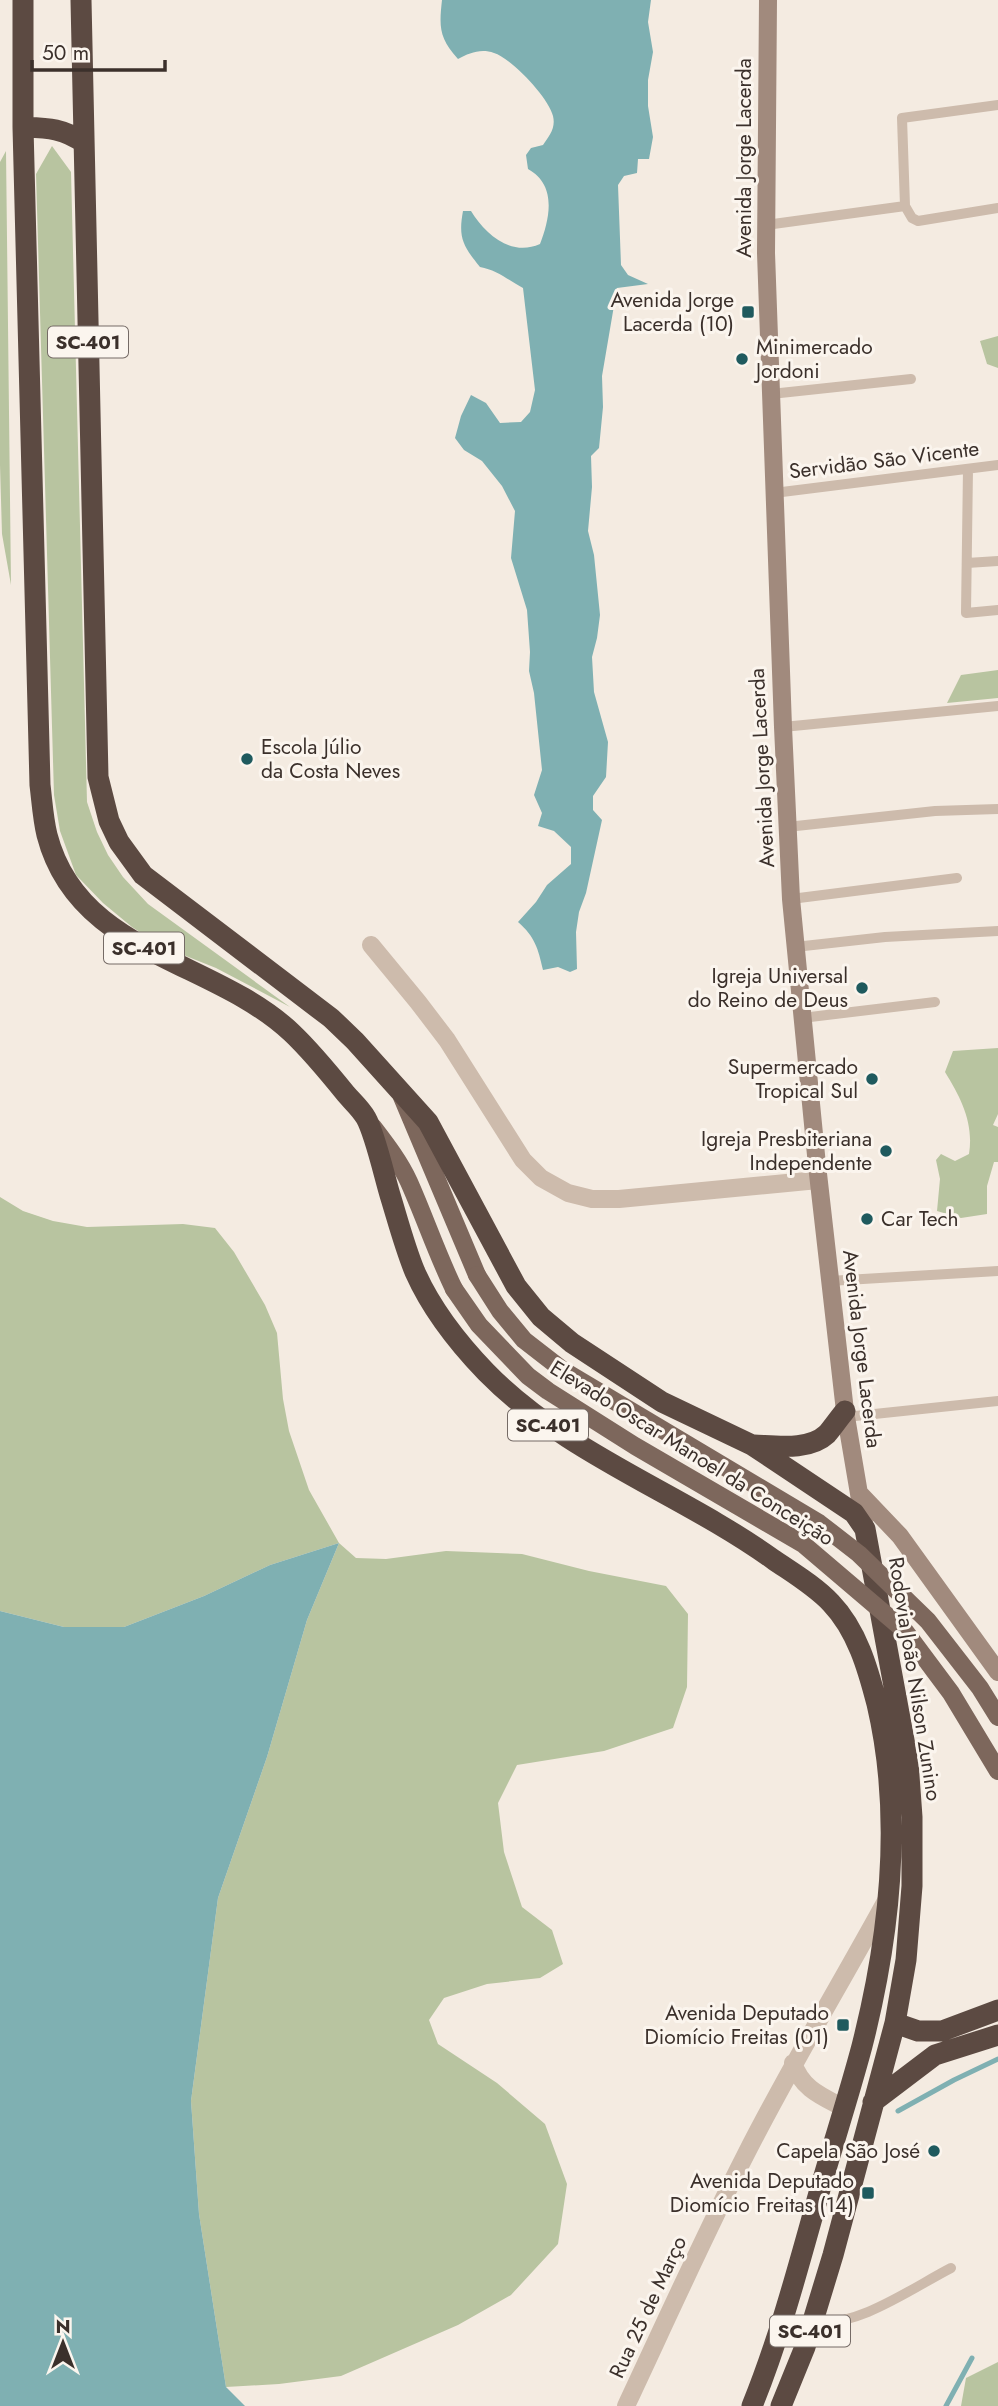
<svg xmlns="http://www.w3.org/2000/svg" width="998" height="2406" viewBox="0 0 998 2406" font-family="Jost,sans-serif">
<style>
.green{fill:#b8c4a0}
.water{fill:#7fb0b2}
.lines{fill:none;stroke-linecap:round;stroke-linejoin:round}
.stream{stroke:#7fb0b2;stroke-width:5}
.lane{stroke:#cdbbac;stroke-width:10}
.street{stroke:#cdbbac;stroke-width:18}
.secondary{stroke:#a18a7d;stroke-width:18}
.primary{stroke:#7d675c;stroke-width:18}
.highway{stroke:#5c4a42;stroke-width:21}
.primary-bridge{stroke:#7d675c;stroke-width:18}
.poi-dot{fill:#1f5a5e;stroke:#fbf5ee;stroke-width:2.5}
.labels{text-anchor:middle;stroke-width:6;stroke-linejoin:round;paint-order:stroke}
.shield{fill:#fbf5ee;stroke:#756b66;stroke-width:2}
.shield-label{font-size:19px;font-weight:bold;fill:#3b302b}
.street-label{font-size:21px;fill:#3b302b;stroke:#fbf5ee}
.poi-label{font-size:21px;fill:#3b302b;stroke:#fbf5ee;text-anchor:end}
</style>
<rect width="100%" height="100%" fill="#f4ebe1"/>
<path class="green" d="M52 146 71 172 87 802 97 832 108 855 123 877 148 904 290 1007 216 968 161 946 132 927 103 903 76 875 60 831 54 795 36 174Z
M6 151 11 585 2 534 0 465V162Z
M998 336V368L987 364 980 341Z
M998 670V698L947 703 961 675Z
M998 1048V1114L993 1125 998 1127V1162H994L987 1186V1214L961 1218 937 1211 940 1179 936 1160 941 1154 955 1161 969 1154C974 1123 961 1098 945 1072L953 1051Z
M0 1197 23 1211 53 1221 87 1227 183 1224 215 1228 234 1252 265 1305 277 1333 283 1399 289 1431 309 1490 339 1543 356 1558 386 1559 446 1551 522 1554 589 1571 666 1586 688 1614 687 1687 673 1728 604 1751 517 1765 498 1803 504 1852 522 1907 552 1930 563 1964 540 1978 487 1984 444 1998 429 2020 438 2044 497 2083 545 2124 567 2184 558 2244 511 2295 458 2325 341 2376 279 2384 226 2387 199 2214 191 2101 218 1898 267 1757 307 1620 339 1543 270 1565 204 1596 124 1627H64L0 1611Z
M998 2362V2406H961L966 2378Z"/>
<path class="water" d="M442 0H651L648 22 653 52 648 80V106L653 137 649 159H638L637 173 624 176 618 185 621 265 628 275 648 284 617 288 602 376 603 407 599 448 591 456 592 487 588 531 594 555 600 615 597 638 592 657 594 692 608 742 606 777 593 796V810L602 820 586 893 579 912 576 932 577 969 570 972 558 967 543 970C538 948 535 937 518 922L536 902 547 885 571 864V847L554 831 538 826 542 813 534 795 542 770 534 693 529 671 530 652 527 610 511 558 515 511 502 486 482 461 464 450 455 438 461 416 471 395 486 403 500 423 521 422 530 412 535 390 523 288C508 280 497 270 480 267 463 246 458 238 463 211H471C485 234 511 257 540 244 550 218 557 185 528 169L526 155 531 148 543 145C549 136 556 128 553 116 549 98 511 58 494 53 481 48 469 53 458 59 439 38 439 27 442 0Z
M339 1543 307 1620 267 1757 218 1898 191 2101 199 2214 226 2387 245 2406H0V1611L64 1627H124L204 1596 270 1565Z"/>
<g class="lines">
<path class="stream" d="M898 2111 954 2080 998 2059
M946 2406 972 2358"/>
<path class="lane" d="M905 206 912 218 918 221 998 208
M766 225 905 206 902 118 998 105
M771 394 911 379
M968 469 966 613 998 610
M774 493 998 465
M967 563 998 561
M783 727 998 706
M787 827 935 811 998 809
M791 899 957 878
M795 947 885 937 998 931
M802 1018 935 1002
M829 1281 998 1271
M846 1417 998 1401
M813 2322C857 2328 912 2288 951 2268"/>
<path class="street" d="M371 945 418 1002 447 1040 523 1160 541 1178 568 1193 592 1199H619L818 1180
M793 2063C802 2089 821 2096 844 2108
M626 2406C665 2323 703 2238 745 2156 789 2069 840 1985 887 1899"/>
<path class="secondary" d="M768 0 766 253 783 727 791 899 817 1165 845 1411 865 1529
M859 1493 900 1536 998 1672"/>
<path class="primary" d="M402 1097 477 1275
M373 1127C386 1144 400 1162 409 1182 425 1218 437 1254 454 1289"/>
<path class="highway" d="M23 0V127L40 785C42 801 43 819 47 835 78 955 214 959 292 1033 312 1052 329 1073 346 1094 352 1101 361 1109 366 1118 375 1134 384 1175 390 1195 398 1221 405 1248 415 1272 431 1308 459 1344 486 1372 567 1455 681 1493 774 1560 793 1573 815 1586 831 1603 857 1630 868 1669 877 1704 903 1815 890 1936 862 2046 849 2095 833 2144 819 2193 799 2264 780 2337 752 2406
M81 0 98 777 109 821 119 842 143 875 331 1018 355 1041 428 1122 516 1286 541 1317 572 1343 662 1402 752 1445 854 1513 865 1529 908 1762 912 1817V1886L906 1960 895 2023 833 2255 805 2347 781 2406
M23 127C47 128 63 128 84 143
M754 1445C777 1446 809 1451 827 1434 833 1427 839 1418 845 1411
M895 2023 918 2031H942L998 2010
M873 2102 935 2055 998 2035"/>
<path class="primary-bridge" d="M477 1275 500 1311 524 1340 564 1371 819 1523 859 1554 928 1621 980 1688 998 1717
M454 1289 479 1325 528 1376 548 1391 635 1446 803 1544 904 1630 951 1693 998 1771"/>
</g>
<g class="poi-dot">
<rect x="741" y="305" width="14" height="14" rx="3.5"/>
<circle cx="742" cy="359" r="7"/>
<circle cx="247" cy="759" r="7"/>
<circle cx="862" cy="988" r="7"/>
<circle cx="872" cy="1079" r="7"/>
<circle cx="886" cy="1151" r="7"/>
<circle cx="867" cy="1219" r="7"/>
<rect x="836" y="2018" width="14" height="14" rx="3.5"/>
<circle cx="934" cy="2151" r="7"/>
<rect x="861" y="2186" width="14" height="14" rx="3.5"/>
</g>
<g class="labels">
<g class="shield">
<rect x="48" y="326.5" width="80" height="31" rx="5"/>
<rect x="104" y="932.5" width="80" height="31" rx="5"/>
<rect x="508" y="1409.5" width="80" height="31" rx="5"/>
<rect x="770" y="2315.5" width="80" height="31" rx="5"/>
</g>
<g class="shield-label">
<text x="88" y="349">SC-401</text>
<text x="144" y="955">SC-401</text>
<text x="548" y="1432">SC-401</text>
<text x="810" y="2338">SC-401</text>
</g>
<g class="street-label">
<text transform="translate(744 158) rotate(-90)" y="7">Avenida Jorge Lacerda</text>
<text transform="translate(884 460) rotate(-7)" y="7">Servidão São Vicente</text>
<text transform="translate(762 768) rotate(-93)" y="7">Avenida Jorge Lacerda</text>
<text transform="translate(862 1349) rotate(83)" y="7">Avenida Jorge Lacerda</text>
<text transform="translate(692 1453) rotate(32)" y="7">Elevado Oscar Manoel da Conceição</text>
<text transform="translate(915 1679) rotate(81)" y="7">Rodovia João Nilson Zunino</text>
<text transform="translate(648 2307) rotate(-65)" y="7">Rua 25 de Março</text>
</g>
<g class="poi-label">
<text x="734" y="307">Avenida Jorge<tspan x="734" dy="24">Lacerda (10)</tspan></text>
<text x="756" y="354" text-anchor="start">Minimercado<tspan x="756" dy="24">Jordoni</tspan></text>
<text x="261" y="754" text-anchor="start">Escola Júlio<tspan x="261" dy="24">da Costa Neves</tspan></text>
<text x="848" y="983">Igreja Universal<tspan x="848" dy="24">do Reino de Deus</tspan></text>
<text x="858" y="1074">Supermercado<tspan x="858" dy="24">Tropical Sul</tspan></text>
<text x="872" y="1146">Igreja Presbiteriana<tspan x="872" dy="24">Independente</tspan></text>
<text x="881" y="1226" text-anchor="start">Car Tech</text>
<text x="829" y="2020">Avenida Deputado<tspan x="829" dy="24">Diomício Freitas (01)</tspan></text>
<text x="920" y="2158">Capela São José</text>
<text x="854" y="2188">Avenida Deputado<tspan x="854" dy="24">Diomício Freitas (14)</tspan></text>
</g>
</g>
<g transform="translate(63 2343)" stroke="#fbf5ee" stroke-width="5" paint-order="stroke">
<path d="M0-5L12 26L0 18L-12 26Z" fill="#3b302b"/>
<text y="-10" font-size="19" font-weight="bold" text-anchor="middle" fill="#3b302b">N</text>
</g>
<path d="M32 60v10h133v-10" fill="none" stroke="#3b302b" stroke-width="3.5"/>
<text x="42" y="60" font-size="21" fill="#3b302b" stroke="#fbf5ee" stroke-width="5" paint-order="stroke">50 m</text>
</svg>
